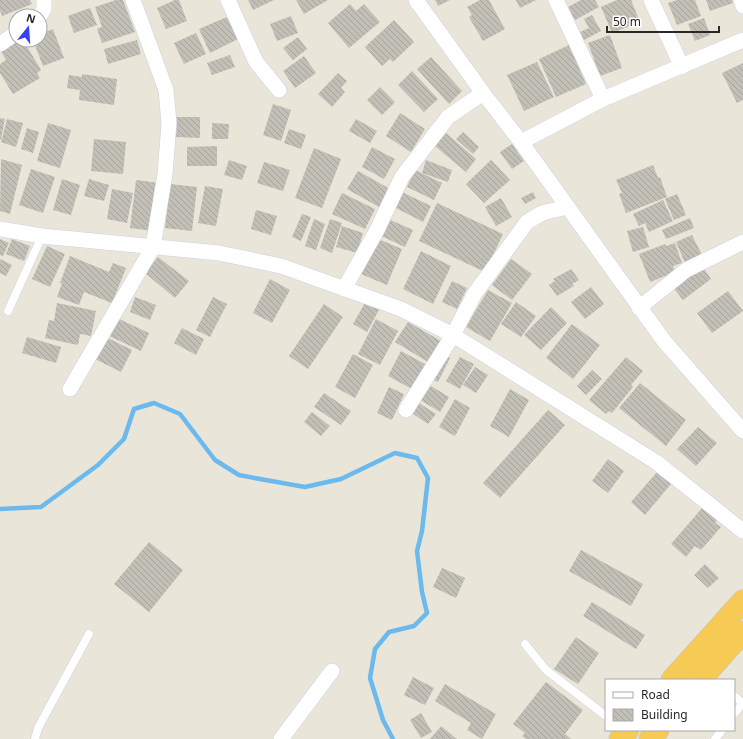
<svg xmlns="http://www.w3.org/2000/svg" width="743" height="739" viewBox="0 0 743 739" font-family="'Noto Sans',sans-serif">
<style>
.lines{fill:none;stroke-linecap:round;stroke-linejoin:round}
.stream{stroke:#6bb9ed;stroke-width:4.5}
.building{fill:url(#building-back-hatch)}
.service-casing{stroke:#cecfe1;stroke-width:9}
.minor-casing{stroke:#cecfe1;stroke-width:16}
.trunk-casing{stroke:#c7c7c7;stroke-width:23}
.service{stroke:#fff;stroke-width:8}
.minor{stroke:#fff;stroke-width:15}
.trunk{stroke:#f6ca55;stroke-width:22}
</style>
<defs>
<pattern id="building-back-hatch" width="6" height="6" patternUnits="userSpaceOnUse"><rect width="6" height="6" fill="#c2bfb6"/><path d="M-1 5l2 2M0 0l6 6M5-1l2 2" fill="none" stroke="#a7a49c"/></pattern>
</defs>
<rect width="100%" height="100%" fill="#eae5d9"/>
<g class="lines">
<path class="stream" d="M0 509 41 507 98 465 124 439 134 409 154 403 180 414 215 460 239 475 260 479 305 487 341 479 395 453 417 458 428 478 422 531 417 551 422 592 427 613 414 626 389 632 375 649 370 678 383 720 393 739"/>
</g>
<path class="building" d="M0 0H30L32 4 2 16 0 10Z
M116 0H123L135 32 102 43 97 29 102 27 95 7Z
M175 0H179L187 21 166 29 157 8Z
M248 0H274L253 10Z
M296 0H328L304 14Z
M435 0H450L438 6Z
M480 0H489L505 29 483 41 469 17 472 15 467 7Z
M516 0H536L520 8Z
M581 0H595L599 7 575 20 568 7Z
M617 0H631L640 22 612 33 601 7Z
M677 0H695L701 16 677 25 668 3Z
M706 0H732L733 3 710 11Z
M350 4 356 11 364 4 380 22 349 48 328 23Z
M90 8 97 25 74 33 68 16Z
M592 15 601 31 584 40 580 32 589 28 584 19Z
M291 16 298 33 277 41 270 24Z
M227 17 238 39 210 53 199 29Z
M704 18 710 35 695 41 688 24Z
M394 20 414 42 393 62 390 59 382 66 365 47Z
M53 29 64 58 43 66 33 40H40V34Z
M196 33 206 54 184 64 174 43Z
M610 35 622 68 600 76 588 43Z
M298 37 307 49 293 60 283 48Z
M18 40H23L41 70 37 73 40 78 13 94 0 73V64L6 60 0 50Z
M137 40 141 54 108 64 104 49Z
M569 45 586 84 556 97 539 59Z
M230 55 235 67 212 75 207 63Z
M304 56 316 73 295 88 283 71Z
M431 57 462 91 449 104 417 69Z
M537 62 554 97 524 111 507 75Z
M743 63V100L737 103 722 73Z
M412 71 438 99 424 112 398 85Z
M338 73 347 81 341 88 345 92 332 107 318 94Z
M82 74 117 79 114 105 79 100 80 90 67 88 69 75 82 77Z
M380 87 395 102 382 115 367 100Z
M273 104 291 110 281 141 263 135Z
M400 113 425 129 411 152 386 136Z
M177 117H200V138L176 137Z
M0 118 5 119 1 139H0Z
M7 119 23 123 16 147 1 142Z
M356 119 377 131 370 143 349 131Z
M48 123 71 130 60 168 37 161Z
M212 123 229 124 228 139H212Z
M27 128 39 132 33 153 21 149Z
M289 129 306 135 301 149 284 143Z
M463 132 479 147 473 154 456 139Z
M446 133 476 159 466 172 435 146Z
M94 139 126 142 123 174 91 171Z
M512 144 524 161 512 169 500 152Z
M217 146V166H187V147Z
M372 147 395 159 384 179 362 167Z
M314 148 341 159 322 208 295 198Z
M1 159 22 165 10 214 0 211Z
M229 160 247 166 242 180 224 175Z
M426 160 452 170 448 182 422 173Z
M491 160 510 180 484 203 466 184Z
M264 162 290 170 283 191 257 183Z
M653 165 658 178 660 177 667 197 626 213 619 194 622 193 616 180Z
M31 169 55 177 43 213 19 205Z
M415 170 442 183 434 200 407 187Z
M358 171 390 189 379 207 347 189Z
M62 179 80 185 71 215 53 210Z
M89 179 109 185 104 201 84 196Z
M136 180 159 183 154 231 130 228Z
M170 184 197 187 192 231 165 228Z
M205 186 223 189 216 226 198 223Z
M112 189 133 193 127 223 107 219Z
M402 192 431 206 423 222 394 207Z
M533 192 536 198 525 204 521 198Z
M342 193 375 209 365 229 332 214Z
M677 194 686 215 674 220 665 199Z
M501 198 512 217 496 226 485 207Z
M663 200 673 221 649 232 645 223 639 226 633 214Z
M437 203 503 234 485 272 419 241Z
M256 210 277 216 271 235 251 229Z
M302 214 311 217 301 241 292 237Z
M386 218 413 230 405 247 379 235Z
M690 218 694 228 666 239 662 230Z
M314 219 325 224 316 250 305 246Z
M330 219 342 223 332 253 320 248Z
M342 226 363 233 357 253 336 247Z
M643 227 649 247 633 252 627 231Z
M692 235 702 255 685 263 676 242Z
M376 238 402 249 387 285 361 274Z
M0 239 9 243 3 256 0 255Z
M12 239 30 246 24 261 6 254Z
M675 243 682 263 673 266 675 272 650 282 639 254 665 244 666 246Z
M47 246 65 254 50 287 32 279Z
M421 251 451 266 433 304 403 289Z
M70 256 109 272 113 263 126 268 112 303 84 292 79 305 57 297 62 283H60Z
M158 257 189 281 175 298 145 273Z
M0 259 12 265 6 276 0 273Z
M511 259 532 274 512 300 492 285Z
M701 264 711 279 683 300 672 286Z
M571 269 579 280 572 284 574 286 557 296 549 285 555 281 553 279Z
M270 279 290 290 272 323 253 313Z
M452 281 467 288 457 309 442 302Z
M591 287 604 304 585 319 571 302Z
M488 290 512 303 490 341 466 327Z
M728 291 743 311 712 333 697 313Z
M135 297 156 305 150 320 130 312Z
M213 297 227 304 210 337 196 330Z
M366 301 380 308 367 332 353 324Z
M516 302 536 316 521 337 501 324Z
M57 303 96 311 91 336 80 334 78 345 45 338 49 320 54 321Z
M324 304 343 317 308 369 289 356Z
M551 307 567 323 541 350 524 335Z
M117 318 149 333 141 351 109 336Z
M376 319 398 331 380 365 358 354Z
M408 322 441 341 428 362 395 342Z
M572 324 600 345 573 379 546 358Z
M182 328 204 339 196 355 174 343Z
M27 337 61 347 56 363 22 353Z
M106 337 132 350 121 372 95 359Z
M401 351 425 364 412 389 388 376Z
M441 353 450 358 438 382 429 378Z
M353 354 373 365 355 398 335 387Z
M460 357 474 364 460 389 446 381Z
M626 357 643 371 631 385 633 387 612 413 609 411 606 414 589 400Z
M475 367 488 375 476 393 463 385Z
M592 370 602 379 586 395 577 386Z
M426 383 449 397 440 412 417 398Z
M640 383 686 420 666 446 619 408Z
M389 387 404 394 392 420 377 413Z
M510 389 529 400 509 437 490 426Z
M324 393 351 411 341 425 314 407Z
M455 399 470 408 455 436 439 427Z
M416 401 436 414 428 424 409 411Z
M548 410 565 425 500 498 483 483Z
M312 412 330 426 321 436 304 422Z
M698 427 717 443 696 466 677 449Z
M608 459 624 471 608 493 592 481Z
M657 472 671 484 645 515 631 502Z
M703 507 717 520 715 523 721 527 701 550 695 546 686 557 671 544Z
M149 542 183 570 149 612 114 584Z
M581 550 643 584 631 606 569 571Z
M705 564 719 578 708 588 694 575Z
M442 568 465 578 456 598 433 587Z
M592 602 645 635 636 649 583 616Z
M576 637 599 653 578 684 554 669Z
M413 677 434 688 425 705 404 695Z
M546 682 583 710 565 734 571 739H526L522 736 525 733 513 724Z
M445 684 496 714 482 739 467 730 471 723 435 701Z
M421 713 432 732 421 738 410 720Z
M441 726 457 739H430Z"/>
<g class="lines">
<defs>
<path id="service" d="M8 311 42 236
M525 644 546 670 606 716
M734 696 743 703
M734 714 743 703
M35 739 38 728 89 634
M715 739 722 730"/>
<path id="minor" d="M228 0 256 62 279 90
M416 0 483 93 521 142 664 341 743 431
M556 0 603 99
M651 0 682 67
M741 0 743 6
M40 16 44 9V0
M0 44 16 33
M521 142 603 99 743 40
M0 229 42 236 219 253 281 266 401 309 453 335 656 462 743 531
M344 289 377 230 402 177 448 117 483 93
M639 308 686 270 743 242
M70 389 153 247 165 174 169 123 166 90 133 0
M406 410 453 335 475 293 527 222 542 213 567 207
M281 739 332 671"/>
<path id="trunk" d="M672 680 743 601
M700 680 743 632
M620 739 628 730
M650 739 658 730"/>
</defs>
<use href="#service" class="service-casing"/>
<use href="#minor" class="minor-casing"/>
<use href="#trunk" class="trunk-casing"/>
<use href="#service" class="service"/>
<use href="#minor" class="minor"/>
<use href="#trunk" class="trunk"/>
</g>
<rect x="605" y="679" width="130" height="52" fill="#ffffff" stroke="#a9a9a9"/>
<rect x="613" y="692" width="20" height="6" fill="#ffffff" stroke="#a9a9a9"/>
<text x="641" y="699" font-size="12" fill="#282828">Road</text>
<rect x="613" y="709" width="20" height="12" fill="url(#building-back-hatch)" stroke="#a9a9a9"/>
<text x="641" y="719" font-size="12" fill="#282828">Building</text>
<g transform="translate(28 28) rotate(17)"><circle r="19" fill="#ffffff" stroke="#a9a9a9"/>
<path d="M0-3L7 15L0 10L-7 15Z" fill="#3741f9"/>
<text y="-6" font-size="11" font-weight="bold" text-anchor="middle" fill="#282828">N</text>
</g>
<path d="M607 26v6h112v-6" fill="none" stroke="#282828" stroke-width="2"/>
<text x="613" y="26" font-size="12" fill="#282828" stroke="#ffffff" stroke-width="3" paint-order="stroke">50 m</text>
</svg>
